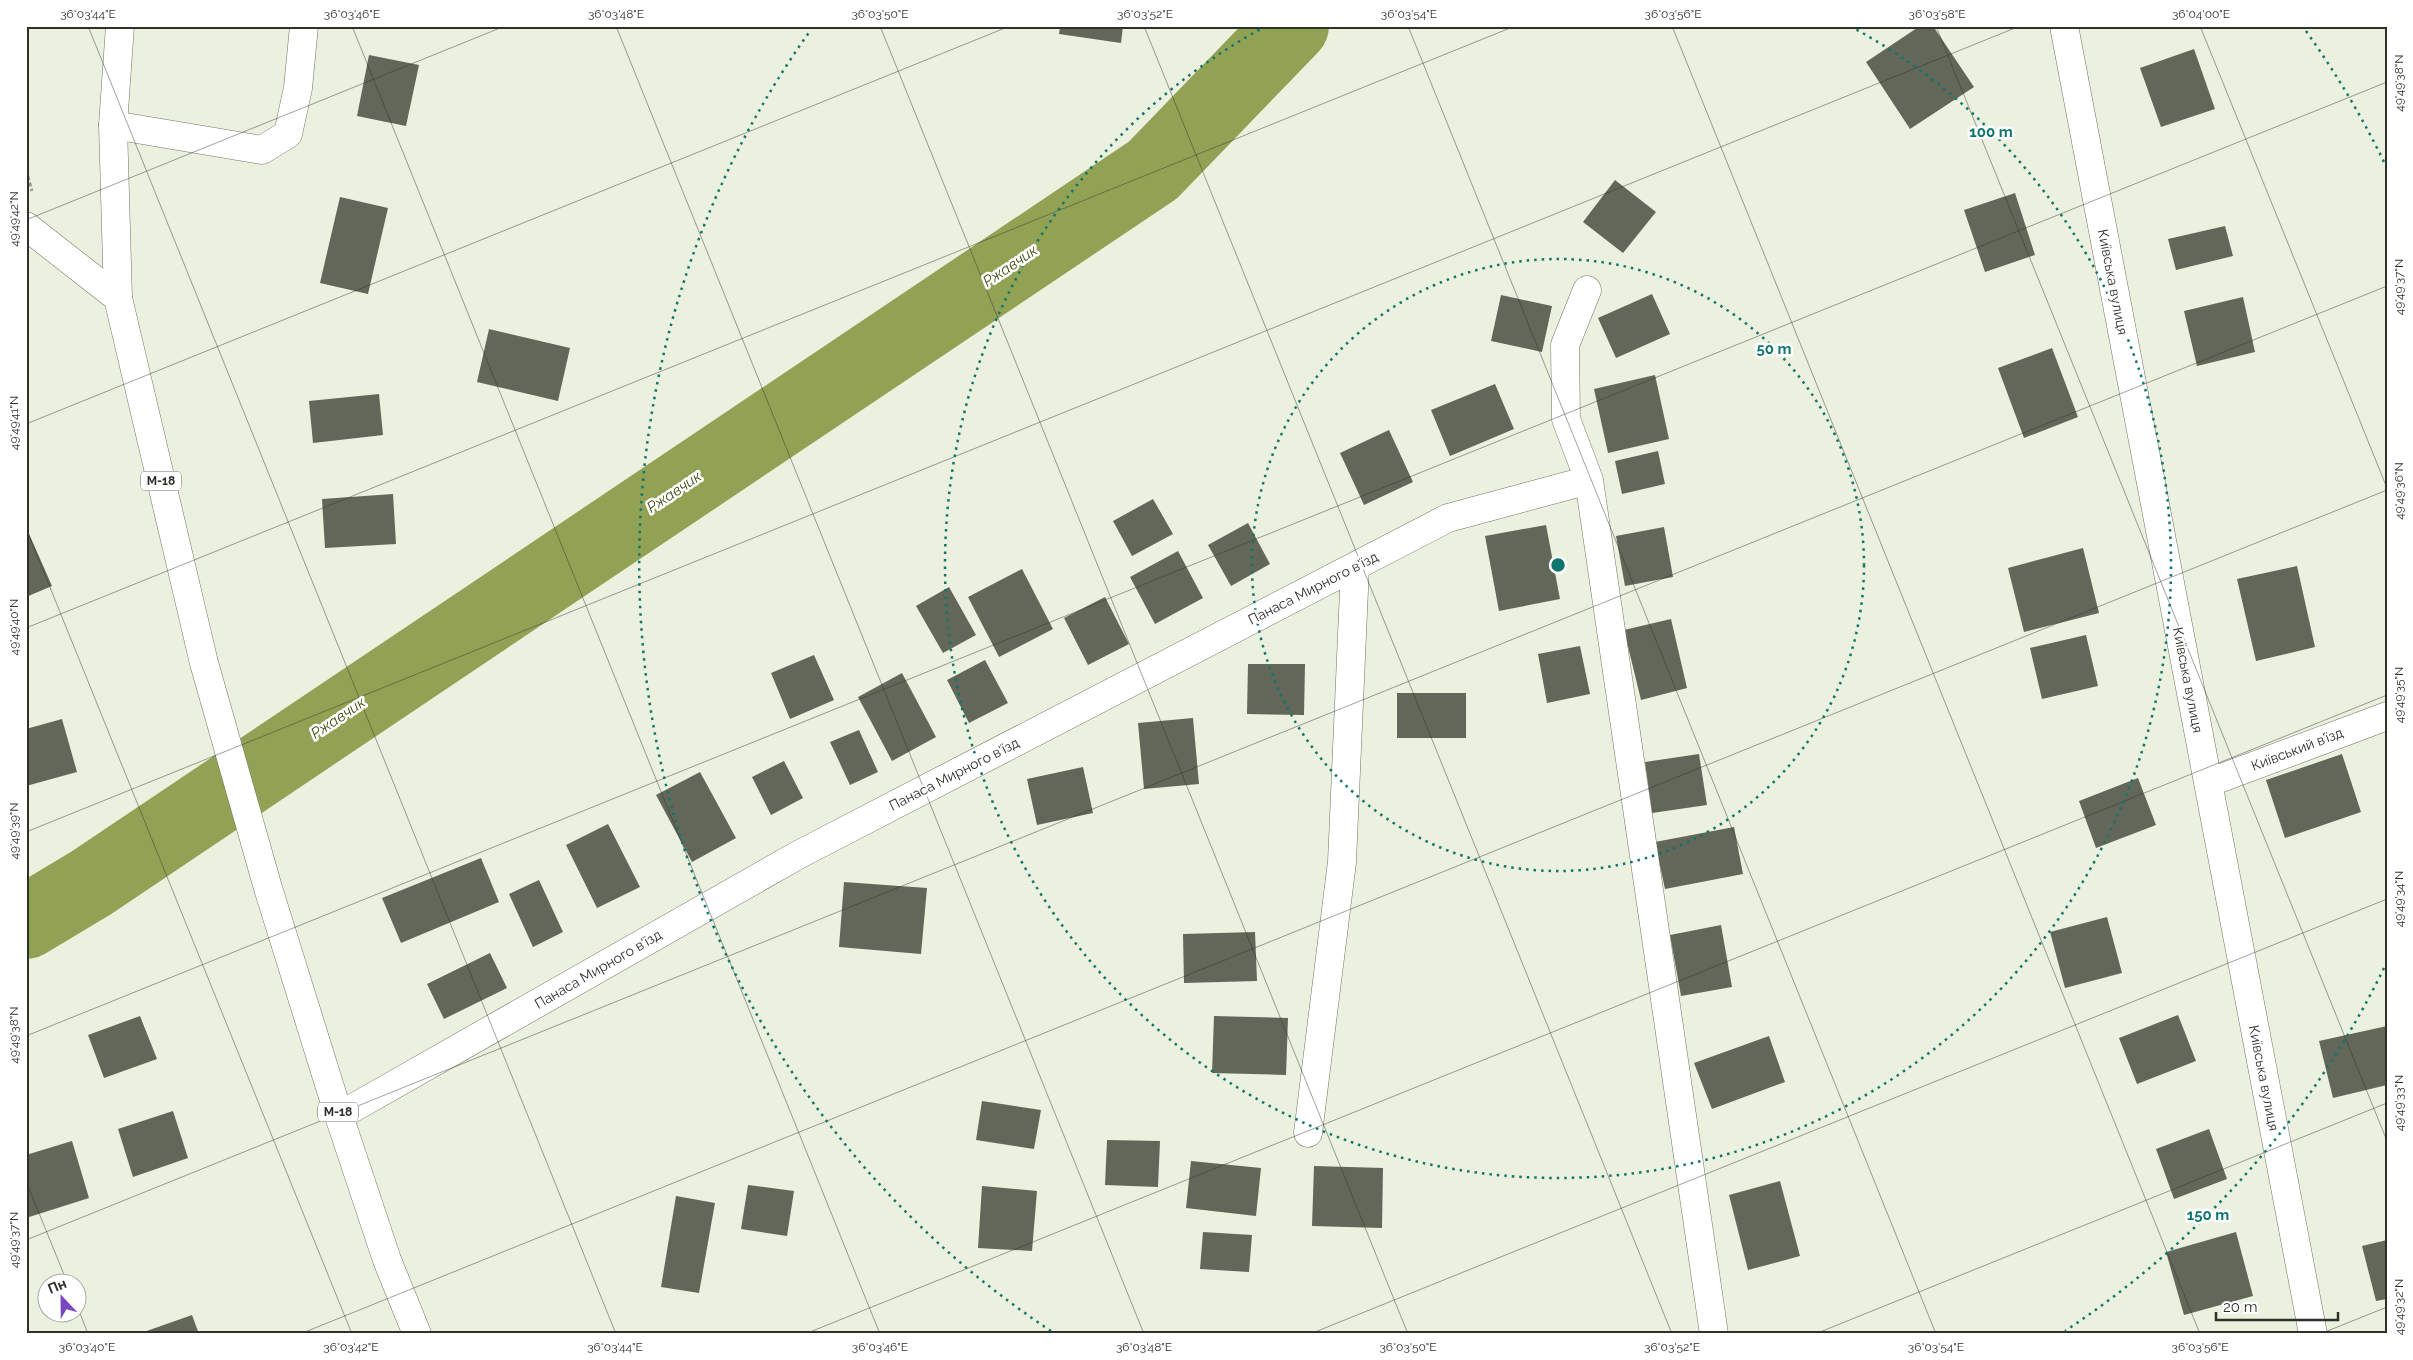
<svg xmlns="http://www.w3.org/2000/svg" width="2413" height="1360" viewBox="0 0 2413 1360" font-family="Raleway,sans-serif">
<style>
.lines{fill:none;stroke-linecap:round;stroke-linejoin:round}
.river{stroke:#92a255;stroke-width:74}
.building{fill:#636759}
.street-casing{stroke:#707465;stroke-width:29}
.secondary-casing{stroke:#707465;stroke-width:29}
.highway-casing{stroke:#707465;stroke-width:29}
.path{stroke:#999d91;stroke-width:3;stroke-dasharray:4 2.5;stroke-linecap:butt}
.street{stroke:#fff;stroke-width:28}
.secondary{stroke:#fff;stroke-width:28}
.highway{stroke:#fff;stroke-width:28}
.ticks{fill:none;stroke:#2e302a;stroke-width:1;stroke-opacity:0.45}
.ring{fill:none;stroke:#0f766e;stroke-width:2.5;stroke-dasharray:2.5 5}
.labels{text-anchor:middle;stroke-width:5;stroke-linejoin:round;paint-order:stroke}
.shield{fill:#fff;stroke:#6d6e6a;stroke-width:1}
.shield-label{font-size:12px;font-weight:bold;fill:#2e302a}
.street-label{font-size:14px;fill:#2e302a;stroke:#fff}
.water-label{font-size:15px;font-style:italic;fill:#444f15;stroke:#fff}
.centre{fill:#0f766e;stroke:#fff;stroke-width:2.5}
.ring-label{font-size:15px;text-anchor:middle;font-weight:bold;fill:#0f766e;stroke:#fff;stroke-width:5;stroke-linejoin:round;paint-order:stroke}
.neatline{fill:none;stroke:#2e302a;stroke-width:2}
.ticks-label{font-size:12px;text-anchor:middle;fill:#2e302a}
</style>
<rect width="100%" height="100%" fill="#ebf0df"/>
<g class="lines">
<path class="river" d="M26 922 91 883 1153 170 1292 26"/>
</g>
<path class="building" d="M1060 26H1123L1121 43 1059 34Z
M1920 26H1933L1974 87 1910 129 1866 62Z
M2194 49 2215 109 2161 127 2140 68Z
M369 55 419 65 406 126 357 116Z
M1615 180 1656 212 1623 253 1583 222Z
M2015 193 2035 255 1985 272 1964 210Z
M340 197 388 208 368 294 320 283Z
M2225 226 2233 256 2176 270 2168 239Z
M1652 294 1670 334 1616 358 1598 318Z
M1501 295 1552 306 1542 352 1491 341Z
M2243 297 2255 352 2197 366 2184 311Z
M489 329 570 348 558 401 477 382Z
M2052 348 2078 417 2024 438 1998 368Z
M1655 375 1669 439 1608 453 1594 389Z
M1495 384 1514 429 1450 456 1431 410Z
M379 394 383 435 313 443 309 401Z
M1389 430 1413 482 1364 505 1340 453Z
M1658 451 1665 484 1622 494 1615 461Z
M393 494 396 544 325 548 322 499Z
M1153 499 1173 534 1132 556 1113 521Z
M1248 523 1270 564 1231 586 1208 545Z
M1546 525 1560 599 1499 611 1485 536Z
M26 527 52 586 26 597Z
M1664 527 1673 577 1625 586 1616 536Z
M2083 548 2099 613 2024 632 2008 568Z
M1178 551 1203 598 1155 624 1130 577Z
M2297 566 2315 647 2256 661 2237 579Z
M1022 569 1053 629 999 657 968 597Z
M949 587 976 635 943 653 916 606Z
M1105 597 1129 644 1088 665 1064 618Z
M1671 619 1687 688 1641 700 1624 630Z
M2086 635 2098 686 2042 699 2030 648Z
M1580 646 1590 694 1547 703 1538 654Z
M814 655 834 700 790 719 771 673Z
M985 660 1008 703 969 723 947 680Z
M1248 664H1305L1304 715 1247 714Z
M902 673 936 737 892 761 858 697Z
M1397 693H1466V738H1397Z
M1193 718 1199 784 1144 789 1138 723Z
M62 719 77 772 26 786V729Z
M859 730 878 772 850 785 830 742Z
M1699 754 1707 805 1652 813 1645 762Z
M2342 754 2361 812 2285 838 2266 780Z
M784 761 803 798 771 815 752 777Z
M1083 767 1093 813 1037 825 1027 779Z
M700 772 736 838 692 862 656 795Z
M2138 778 2156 825 2096 848 2079 801Z
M608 824 640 887 597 908 566 845Z
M1734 827 1743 874 1665 889 1655 842Z
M481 858 499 902 401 943 382 898Z
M539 880 563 932 533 947 509 894Z
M844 882 927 888 921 954 839 947Z
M2107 917 2122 973 2065 988 2050 932Z
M1721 925 1732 987 1681 996 1670 935Z
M1255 932 1257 981 1184 983 1183 934Z
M490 953 507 988 444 1019 427 984Z
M2178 1015 2196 1061 2137 1084 2119 1038Z
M140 1016 157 1059 104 1078 88 1035Z
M1214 1016 1288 1018 1286 1075 1212 1073Z
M2387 1026V1085L2333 1098 2319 1041Z
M1769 1036 1785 1082 1712 1109 1694 1063Z
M982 1101 1041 1110 1034 1149 976 1140Z
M173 1111 188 1158 133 1177 118 1129Z
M2209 1129 2227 1179 2174 1199 2156 1149Z
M1107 1140 1160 1141 1158 1187 1105 1185Z
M72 1141 89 1198 26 1218V1155Z
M1191 1161 1261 1168 1256 1216 1186 1208Z
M1314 1166 1383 1168 1382 1228 1312 1226Z
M1780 1181 1800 1256 1748 1270 1729 1195Z
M748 1185 794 1191 787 1236 741 1229Z
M982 1186 1037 1191 1032 1251 978 1248Z
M676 1196 715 1203 699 1293 661 1287Z
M1203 1232 1252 1235 1249 1272 1200 1269Z
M2236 1232 2253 1296 2184 1315 2166 1252Z
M2387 1240V1299L2376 1301 2362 1246Z
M192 1315 199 1334H141V1333Z"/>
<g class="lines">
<defs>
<path id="street" d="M2064 26 2313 1334
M113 125 262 150 288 134 298 88 304 26
M1587 290 1565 345 1566 419 1589 480 1714 1334
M2208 783 2387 716
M339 1116 798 855 1448 518 1589 480
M1308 1133 1342 862 1355 567"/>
<path id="secondary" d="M26 226 118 298"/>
<path id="highway" d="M120 26 113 125 118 298 204 663 268 888 339 1116 387 1260 417 1334"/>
</defs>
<use href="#street" class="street-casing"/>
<use href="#secondary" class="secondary-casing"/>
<use href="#highway" class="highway-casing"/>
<path class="path" d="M26 170 32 191"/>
<use href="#street" class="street"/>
<use href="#secondary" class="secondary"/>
<use href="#highway" class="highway"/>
</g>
<path class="ticks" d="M88 26 616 1334M352 26 880 1334M616 26 1144 1334M880 26 1408 1334M1144 26 1672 1334M1408 26 1936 1334M1672 26 2200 1334M1936 26 2387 1141M2200 26 2387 488M26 220 505 26M26 424 1010 26M26 528 352 1334M26 628 1515 26M26 832 2020 26M26 1036 2387 82M26 1181 67 1282M26 1240 2387 286M78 1308 88 1334M300 1334 2387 490M805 1334 2387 695M1310 1334 2387 899M1815 1334 2387 1103M2320 1334 2387 1307"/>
<g class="ring">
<circle cx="1558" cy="565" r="306"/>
<path d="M1850 26A613 613 0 1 1 1266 26"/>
<path d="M2384 968A919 919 0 0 1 2065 1331M1051 1331A919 919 0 0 1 810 31M2306 31A919 919 0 0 1 2384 162"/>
</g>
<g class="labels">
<g class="shield">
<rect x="141" y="471.5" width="40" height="19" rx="4"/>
<rect x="318" y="1102.5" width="40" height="19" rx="4"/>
</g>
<g class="shield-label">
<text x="161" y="485">М-18</text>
<text x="338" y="1116">М-18</text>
</g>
<g class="street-label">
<text transform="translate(2113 282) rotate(79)" y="5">Київська вулиця</text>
<text transform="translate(1313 588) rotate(-27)" y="5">Панаса Мирного в'їзд</text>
<text transform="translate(2188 680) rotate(79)" y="5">Київська вулиця</text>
<text transform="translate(2297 749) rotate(-21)" y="5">Київський в’їзд</text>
<text transform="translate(954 774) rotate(-27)" y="5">Панаса Мирного в'їзд</text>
<text transform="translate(598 969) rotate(-30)" y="5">Панаса Мирного в'їзд</text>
<text transform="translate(2264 1078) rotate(79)" y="5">Київська вулиця</text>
</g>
<g class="water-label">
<text transform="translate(1010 266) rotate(-34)" y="5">Ржавчик</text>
<text transform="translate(674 492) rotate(-34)" y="5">Ржавчик</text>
<text transform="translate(338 718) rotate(-34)" y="5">Ржавчик</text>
</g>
</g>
<circle cx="1558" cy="565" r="8" class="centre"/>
<g class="ring-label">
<text x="1991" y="137">100 m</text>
<text x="1774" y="354">50 m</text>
<text x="2208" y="1220">150 m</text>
</g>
<rect width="2413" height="1360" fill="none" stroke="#ffffff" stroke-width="55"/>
<g transform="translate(62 1298) rotate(338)"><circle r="24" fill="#ffffff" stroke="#abacaa"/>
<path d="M0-4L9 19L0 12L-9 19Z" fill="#7947bf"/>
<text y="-8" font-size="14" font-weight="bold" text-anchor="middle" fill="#2e302a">Пн</text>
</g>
<path d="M2216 1312v8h122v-8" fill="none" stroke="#2e302a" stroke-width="2.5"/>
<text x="2223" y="1312" font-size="15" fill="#2e302a" stroke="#ffffff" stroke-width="4" paint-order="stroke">20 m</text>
<rect x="28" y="28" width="2358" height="1304" class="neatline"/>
<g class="ticks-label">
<text x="88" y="18">36°03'44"E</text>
<text x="352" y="18">36°03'46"E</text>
<text x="616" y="18">36°03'48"E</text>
<text x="880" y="18">36°03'50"E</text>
<text x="1145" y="18">36°03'52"E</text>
<text x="1409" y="18">36°03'54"E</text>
<text x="1673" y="18">36°03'56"E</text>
<text x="1937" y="18">36°03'58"E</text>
<text x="2201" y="18">36°04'00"E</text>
<text transform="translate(2399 83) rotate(-90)" y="4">49°49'38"N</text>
<text transform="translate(14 219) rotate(-90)" y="4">49°49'42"N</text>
<text transform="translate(2399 287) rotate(-90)" y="4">49°49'37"N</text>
<text transform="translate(14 423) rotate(-90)" y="4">49°49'41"N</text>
<text transform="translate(2399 491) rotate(-90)" y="4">49°49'36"N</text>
<text transform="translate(14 627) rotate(-90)" y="4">49°49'40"N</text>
<text transform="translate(2399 695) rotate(-90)" y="4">49°49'35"N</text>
<text transform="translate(14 831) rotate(-90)" y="4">49°49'39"N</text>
<text transform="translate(2399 899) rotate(-90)" y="4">49°49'34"N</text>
<text transform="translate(14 1035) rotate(-90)" y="4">49°49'38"N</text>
<text transform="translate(2399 1103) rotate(-90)" y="4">49°49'33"N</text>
<text transform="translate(14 1240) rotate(-90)" y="4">49°49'37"N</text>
<text transform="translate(2399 1307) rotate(-90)" y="4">49°49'32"N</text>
<text x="87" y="1351">36°03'40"E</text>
<text x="351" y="1351">36°03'42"E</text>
<text x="615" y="1351">36°03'44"E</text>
<text x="880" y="1351">36°03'46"E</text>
<text x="1144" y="1351">36°03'48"E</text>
<text x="1408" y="1351">36°03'50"E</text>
<text x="1672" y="1351">36°03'52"E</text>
<text x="1936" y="1351">36°03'54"E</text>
<text x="2200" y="1351">36°03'56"E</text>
</g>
</svg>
